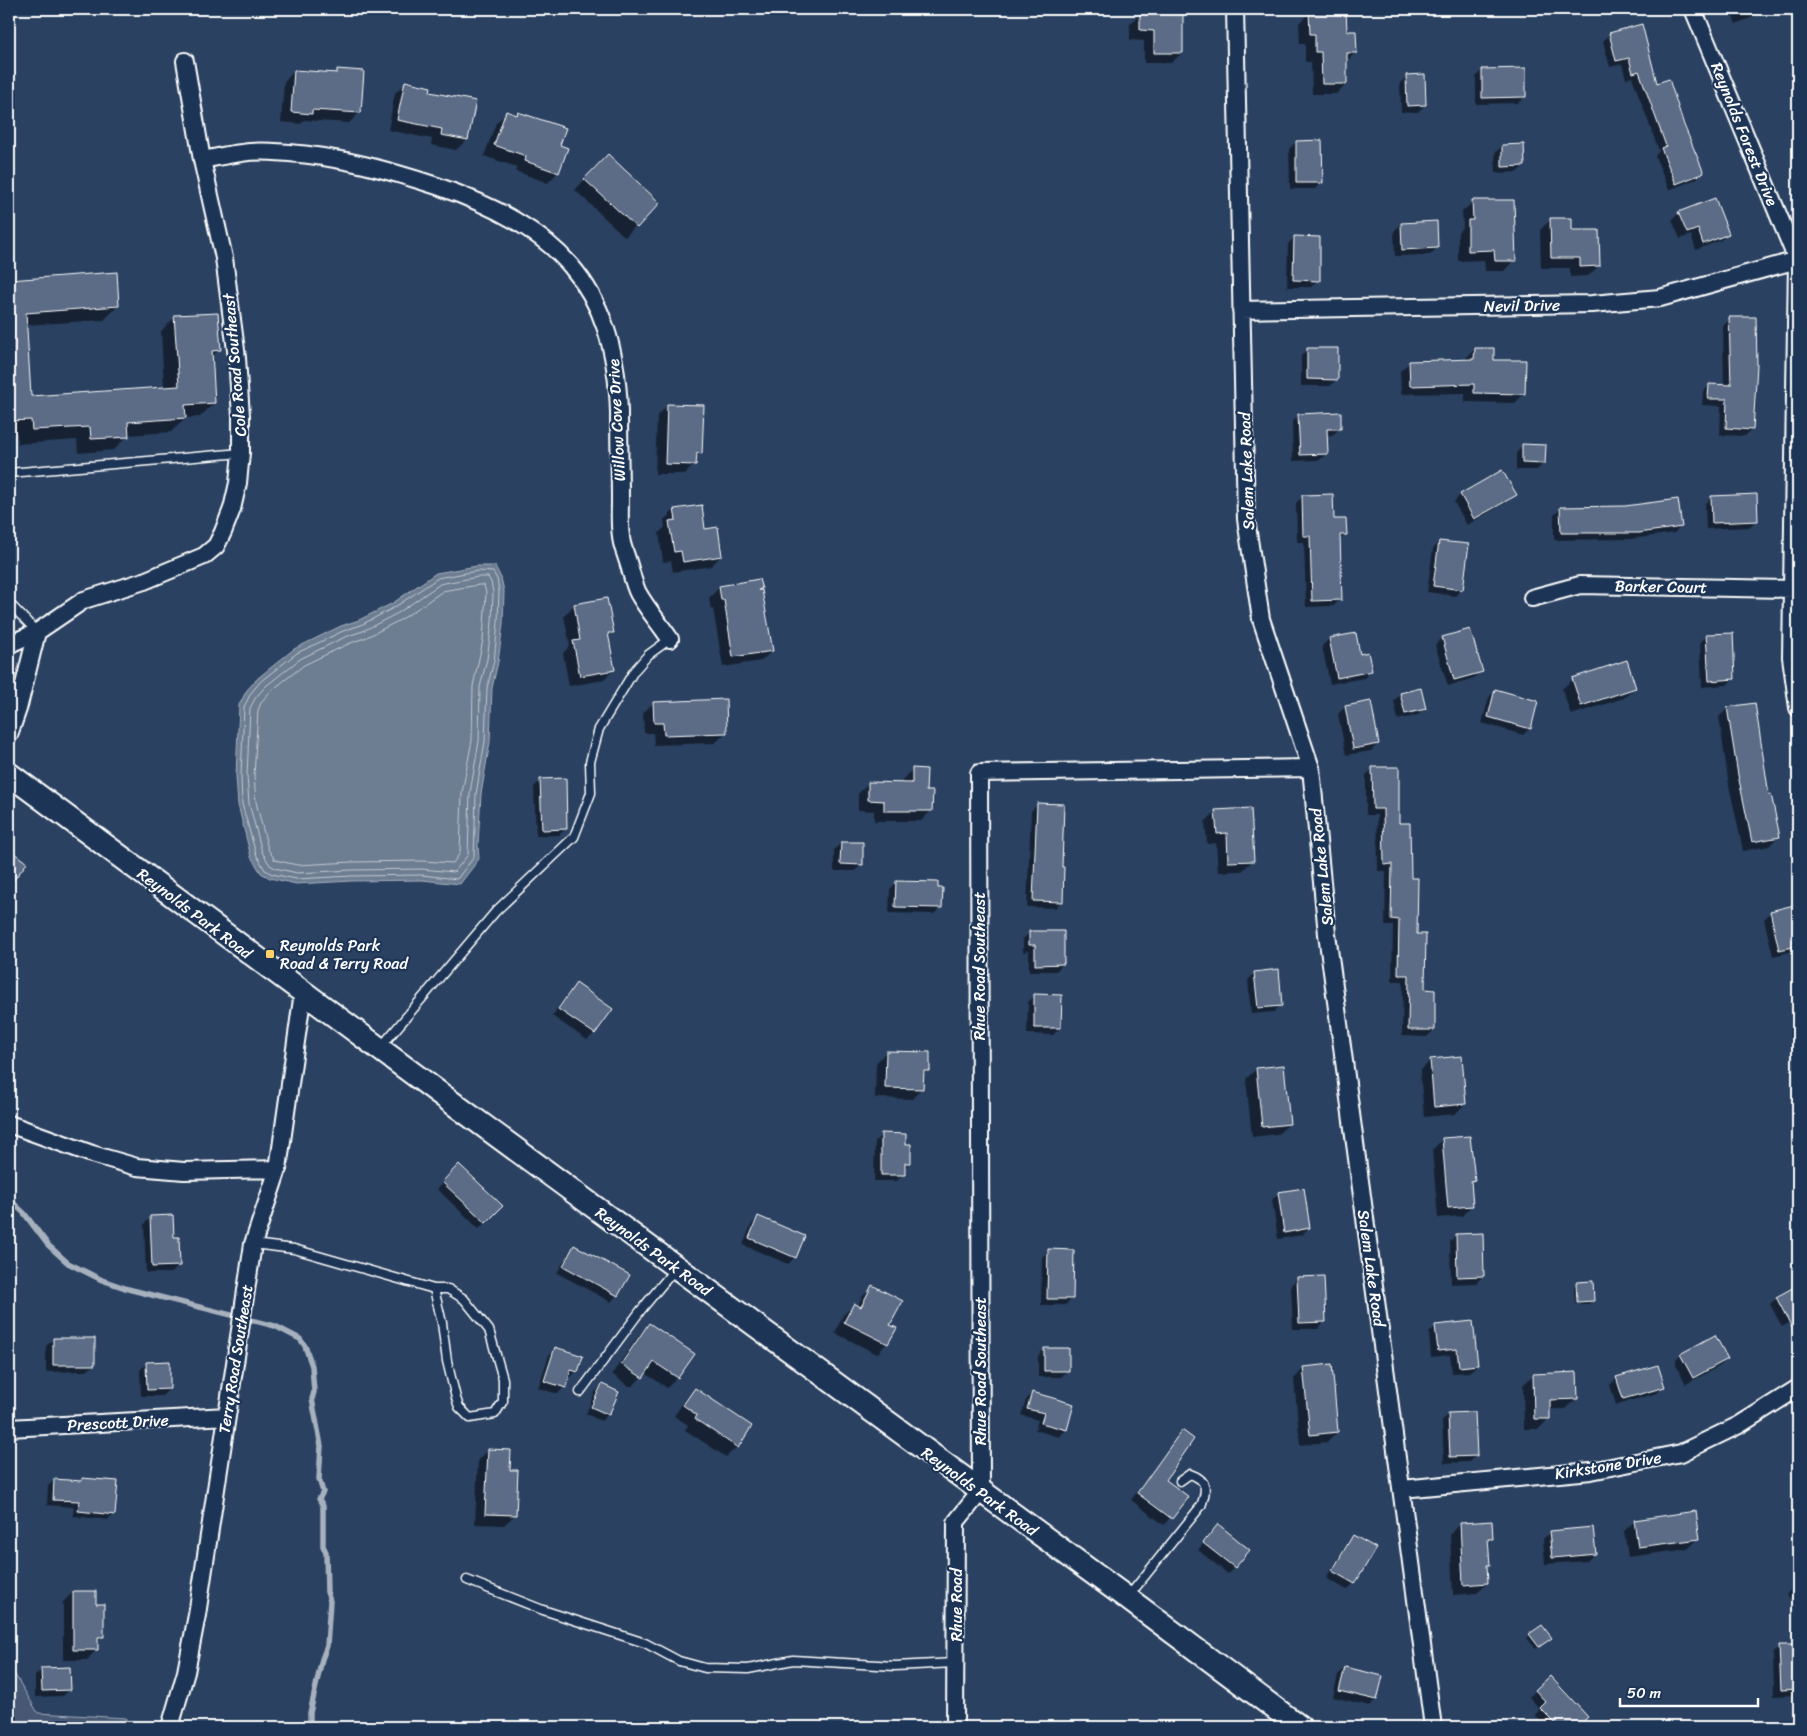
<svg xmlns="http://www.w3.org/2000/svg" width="1807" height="1736" viewBox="0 0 1807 1736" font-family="Sriracha,sans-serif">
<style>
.green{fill:#465975;stroke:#a2acba}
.water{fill:#6d7d92;stroke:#a7b1be}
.shadow{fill:#0007}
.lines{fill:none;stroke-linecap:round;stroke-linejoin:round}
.shore{stroke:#c5cbd3;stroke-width:1}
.stream{stroke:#a7b1be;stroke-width:5.5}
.building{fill:#5b6c86;stroke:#fff}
.service-casing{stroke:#fff;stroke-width:11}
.minor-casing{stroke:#fff;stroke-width:20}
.secondary-casing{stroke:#fff;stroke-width:26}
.service{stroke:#1d3557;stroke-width:8}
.minor{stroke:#1d3557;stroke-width:16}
.secondary{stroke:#1d3557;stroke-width:22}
.poi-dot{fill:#ffd166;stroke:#1d3557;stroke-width:2}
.labels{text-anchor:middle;stroke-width:4.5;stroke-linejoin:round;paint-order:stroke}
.street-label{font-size:16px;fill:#fff;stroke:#1d3557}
.poi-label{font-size:16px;fill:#fff;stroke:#1d3557;text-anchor:start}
</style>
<rect width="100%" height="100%" fill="#2a4161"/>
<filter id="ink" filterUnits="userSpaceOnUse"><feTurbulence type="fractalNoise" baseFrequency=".02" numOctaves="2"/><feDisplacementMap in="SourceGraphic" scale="10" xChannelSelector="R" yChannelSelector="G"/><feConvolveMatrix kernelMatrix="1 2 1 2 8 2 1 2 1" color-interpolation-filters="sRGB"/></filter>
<g filter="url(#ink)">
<path class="green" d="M9 1665 38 1713 126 1718 123 1727H9Z"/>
<path class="water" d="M477 566H495L501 578 504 591 503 624 498 662 492 688 490 742 481 794 478 845 479 859 460 884 422 880 352 881 296 884 270 878 261 873 251 857 238 805 236 776 239 705 247 690 258 678 294 649 341 626 359 620 393 603 436 573Z"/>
<path class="shadow" d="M1139 9H1182V53L1171 63H1144V41L1130 40V24L1139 15Z
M1459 9H1501L1497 13 1459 12Z
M1730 9H1765L1760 14 1736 24Z
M1310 12 1345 32 1356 52 1346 62V84L1336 94H1312L1311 62H1305V44H1300L1299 23Z
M1610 34 1657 85 1668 81 1703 172 1696 179 1669 190 1655 156 1659 151 1632 77 1626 79 1622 64 1610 67 1603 41Z
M338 70 360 112 349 123 304 120 301 124 281 122 284 82 294 71 334 74Z
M1482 70 1525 97 1518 103 1476 104V77Z
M1407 76 1425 105 1418 112H1401L1400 83Z
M406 83 429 93 467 140 456 150 431 145 432 139 388 130 395 93Z
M506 113 559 146 558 172 548 183 515 171 517 167 484 156 496 123Z
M1296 142 1321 182 1315 189H1290L1289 149Z
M1502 146 1524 166 1517 172 1496 173 1495 153Z
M597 166 658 203 625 237 575 190Z
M1473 202 1514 260 1504 271H1485L1484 260 1458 261V232L1463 227 1462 212Z
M1679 213 1728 233 1721 240 1696 250 1691 235 1680 239 1672 220Z
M1551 219 1599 266 1588 276 1570 277V268H1541L1540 230Z
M1401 224 1437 248 1430 255 1395 256 1394 231Z
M1294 238 1318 280 1311 287H1287L1288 244Z
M116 274 118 306 104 320 25 325 30 397 164 389 161 331 175 317 219 349 211 358 214 403 200 417 185 418 171 432 128 435 114 450 78 453 77 440 18 444 17 433 9 434V281Z
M1730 319 1752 429 1745 436 1720 435 1721 406 1702 405 1703 392 1710 385 1724 386 1723 326Z
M1308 349 1337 379 1330 386H1301V356Z
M1475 349 1492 361 1524 394 1515 403 1465 402V393L1401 394 1400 371 1410 362 1466 361V358Z
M667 406 701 453 695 458V464L685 474H655L657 416Z
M1299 415 1340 428 1333 435H1326L1327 453 1320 460 1293 461 1292 422Z
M1523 446 1544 463 1537 470H1516V453Z
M1502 472 1515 494 1508 501 1467 525 1454 502 1460 495Z
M1303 496 1332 520 1345 534 1339 541 1340 599 1334 606 1306 607 1304 542H1297L1296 503Z
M1712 497 1756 521 1749 527 1706 529 1705 504Z
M1625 507 1681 526 1674 533 1631 539 1554 540V515L1561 508Z
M674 510 704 530 721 556 711 566 673 572 671 561 663 562 659 533 665 527 664 520Z
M1440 542 1462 589 1455 596 1427 592 1433 549Z
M720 587 760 589 757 592 772 651 761 661 723 667 713 609 711 610 709 598Z
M574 605 612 632 608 637 614 669 604 680 569 686 563 653 570 646 564 616Z
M1469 630 1481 671 1474 678 1448 686 1435 645 1442 638Z
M1707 636 1734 678 1727 685 1702 687 1700 642Z
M1329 639 1371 671 1364 678 1330 684 1322 646Z
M1573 679 1635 688 1624 698 1571 715 1562 689Z
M1420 690 1425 708 1418 715 1398 720 1394 701 1400 694Z
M1496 690 1530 728 1523 735 1482 723 1489 697Z
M653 703 726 733 715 743 654 745 653 733H644L643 713Z
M1345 707 1378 744 1371 751 1346 755 1338 714Z
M1728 708 1768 796 1778 837 1769 846 1743 851 1729 785 1719 717Z
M1373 769 1398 824 1410 879 1423 991 1434 1030 1427 1037 1402 1036 1403 981H1392L1393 926H1385L1386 871H1378L1377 815H1366V775Z
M912 770 925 792 931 811 921 821H874V811L858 810V794L868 783 902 784V780Z
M541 780 566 828 559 835 536 836 534 787Z
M1038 804 1060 869 1062 901 1055 908 1027 907 1031 811Z
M1216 811 1252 861 1242 871 1218 872 1216 843 1207 844 1205 822Z
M841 843 862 864 855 871H834V850Z
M896 883 941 907 934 914 889 913 890 889Z
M1798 906V950L1773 956 1764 919 1771 912Z
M1030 932 1063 964 1056 971H1029V951L1023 952V939Z
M1255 973 1280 1005 1274 1012 1251 1014 1248 980Z
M576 985 611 1009 594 1034 587 1040 552 1016 569 992Z
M1798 992V1015L1795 996Z
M1035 996 1060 1028 1053 1035 1027 1034 1028 1002Z
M886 1052 928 1070 922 1076V1088L912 1099 875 1098 876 1063Z
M1431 1060 1465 1104 1455 1114 1424 1117 1420 1071Z
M1256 1069 1289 1124 1278 1134 1252 1137 1246 1079Z
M882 1135 910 1162 904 1169 903 1174 897 1181H874L875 1141Z
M1442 1140 1474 1180 1470 1184 1472 1205 1462 1216 1438 1218 1432 1150Z
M459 1166 501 1206 479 1229 437 1189Z
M1278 1194 1309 1228 1302 1235 1278 1239 1272 1200Z
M151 1217 172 1238 178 1266 172 1273H146L144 1224Z
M758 1218 795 1257 788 1264 743 1245 751 1225Z
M1456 1235 1483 1276 1476 1283 1451 1284 1450 1242Z
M575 1247 617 1295 611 1302 557 1273 568 1254Z
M1048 1251 1072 1299 1065 1305H1041L1042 1257Z
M1298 1278 1324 1322 1318 1329H1293L1291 1285Z
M1577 1283 1592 1300 1589 1304H1575L1574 1286Z
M873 1287 889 1325 887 1343 877 1354 835 1333 843 1315 854 1305 857 1307 862 1297Z
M1798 1287V1318L1782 1327 1770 1304 1777 1298Z
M649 1325 677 1377 667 1388 645 1373 633 1386H628L612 1374 639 1335Z
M1436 1326 1477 1365 1470 1372 1452 1373 1450 1355 1431 1357 1429 1333Z
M53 1340 94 1365 87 1371 46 1372V1346Z
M556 1348 577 1371 570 1378 568 1377 564 1387 558 1394 538 1388 549 1355Z
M1044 1349 1068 1370 1061 1377H1038V1356Z
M1683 1353 1727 1359 1720 1366 1686 1384 1676 1365V1360Z
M147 1363 169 1389 162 1396H141L140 1370Z
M1304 1368 1337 1432 1327 1442 1300 1445 1294 1379Z
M1533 1375 1577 1399 1566 1409H1549V1418L1539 1429H1524L1523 1385Z
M1617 1378 1663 1387 1657 1393 1616 1405 1610 1385Z
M602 1385 608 1414 601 1421 586 1414 595 1392Z
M695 1390 737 1447 726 1457 685 1430 688 1425 674 1416 685 1400Z
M1032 1393 1073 1405 1066 1430 1059 1437 1035 1430 1038 1420 1021 1415 1026 1400Z
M1449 1414 1476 1455 1469 1462 1444 1463 1442 1421Z
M1182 1432 1164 1480 1187 1497 1164 1525 1131 1500 1176 1439Z
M489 1450 508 1471 515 1515 504 1525 475 1524 478 1460Z
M1798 1458V1468L1794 1462Z
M83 1479 113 1514 108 1520 73 1516 74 1507 47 1505 48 1486 54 1480 79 1482Z
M1635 1521 1699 1538 1688 1549 1628 1557 1624 1531Z
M1460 1524 1492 1539 1487 1543 1489 1564 1486 1567 1487 1583 1476 1593 1453 1595 1450 1535Z
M1550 1532 1594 1554 1587 1561 1545 1564 1543 1539Z
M1212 1533 1234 1567 1228 1574 1198 1550Z
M1353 1537 1354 1583 1347 1590 1326 1578 1347 1544Z
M1798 1582V1607L1786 1595Z
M73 1592 95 1605 103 1636 97 1642V1649L87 1660H63V1602Z
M1530 1635 1548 1640 1536 1649 1527 1638Z
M1780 1646H1798V1695L1774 1696 1773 1653Z
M1345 1668 1376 1699 1370 1706 1333 1697 1338 1675Z
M42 1669 70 1689 63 1696 35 1697V1676Z
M1550 1678 1586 1717 1576 1727H1546L1535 1715 1540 1709 1529 1697Z"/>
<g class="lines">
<path class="shore" d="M478 571 493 572 497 579 499 591 498 623 494 661 487 688 485 741 476 794 474 857 457 879 422 875 352 876 296 879 272 874 265 870 256 854 242 804 241 776 244 707 251 693 261 681 297 653 343 631 361 625 395 607 438 578Z
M478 577H488L491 582 493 592 492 623 487 659 480 687 479 741 470 793 468 855 454 872 421 869 352 870 297 873 275 868 270 865 262 852 249 803 247 776 250 708 256 697 266 686 300 659 345 637 363 631 398 613 440 584Z
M479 585H484L486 593 483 640 473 686 472 740 462 793 460 853 453 863 423 861 352 862 297 865 275 860 268 849 256 802 254 776 258 710 262 701 271 691 304 665 348 644 367 637 402 619 443 591Z"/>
<path class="stream" d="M9 1199 24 1213 48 1245 68 1263 102 1280 128 1289 275 1326 300 1339 305 1346 312 1366 314 1392 312 1399 321 1446 319 1479 323 1492 319 1499 323 1506V1546L326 1552 327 1592 330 1601 327 1646 322 1659 310 1713V1727"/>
</g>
<path class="building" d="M1149 9H1183V53H1154V31L1140 30V12H1149Z
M1346 10 1347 31H1356L1357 53H1347V84H1322L1321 52H1315V34H1310L1309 11Z
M1642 24 1657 83 1669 79 1684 125 1704 173 1676 184 1661 148 1666 146 1639 71 1633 73 1629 58 1616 61 1609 33Z
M1526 68V97L1482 98V69Z
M337 69 364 71 361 113 312 110V114L291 112 294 70 337 73Z
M1425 74 1426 105 1407 106 1406 75Z
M405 81 431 87 430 92 476 101 468 140 441 135 442 129 397 120Z
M506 111 517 115 518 112 566 128 560 145 568 148 559 173 525 161 526 156 494 145Z
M1322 140 1323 183H1296V141Z
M1524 144 1525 166 1502 167V145Z
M608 154 660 203 637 228 584 179Z
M1715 198 1729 234 1703 244 1698 229 1687 233 1678 212Z
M1472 200H1514L1516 261H1495L1494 250 1468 251V220H1473Z
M1550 218H1572V230H1599L1600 266 1580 267V258H1551Z
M1437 221 1438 248 1402 250 1401 223Z
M1294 236 1320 237V281L1293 280Z
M117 272 119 306 26 313 31 396 179 386 174 315 218 313 221 350 212 351 215 403 185 405 186 418 128 422 129 437 91 439 90 427 32 430 31 420 9 421V280Z
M1729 317H1756L1757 365 1753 430 1726 428 1727 399H1708L1709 384 1731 385Z
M1307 348H1338V380L1307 379Z
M1475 348H1494V360H1526L1525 394 1474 393V384L1410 386 1409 361 1474 359Z
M667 404 704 405 702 454 697 453 696 465 665 464Z
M1341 412V429H1327L1328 454 1300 455 1298 414Z
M1522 444 1546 445 1545 464 1522 463Z
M1502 470 1517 495 1474 519 1460 494Z
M1333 494 1334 519H1346L1347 535H1340L1342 600 1312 601 1310 536H1303L1302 495Z
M1757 494 1758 521 1712 523 1711 496Z
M1678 499 1682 527 1639 533H1561L1560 507 1625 506Z
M702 505 705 529 718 527 722 556 683 562 681 551 674 552 669 521 676 520 674 509Z
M1439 541 1469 544 1463 590 1433 586Z
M759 579 762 589 758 590H762L773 651 733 657 724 600H721L719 586Z
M607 598 614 633H608L615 670 580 676 573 641 580 640 574 604Z
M1470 629 1483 672 1454 680 1442 637Z
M1356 633 1360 654 1368 652 1372 671 1337 678 1329 638Z
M1733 633 1735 679 1709 681 1706 634Z
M1627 660 1636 688 1581 706 1572 678Z
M1421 688 1426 709 1405 714 1400 693Z
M1495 689 1538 701 1531 729 1488 717Z
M726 699 727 733 664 735 663 723H654L653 702Z
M1371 701 1379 744 1353 749 1345 706Z
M1755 703 1769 795 1771 794 1780 837 1752 842 1738 775 1727 707Z
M1372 767H1399V823H1410L1411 878H1418L1417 934H1426L1425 989 1435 990V1030H1408L1409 975H1398L1399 920 1391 919 1392 864 1384 865 1383 809H1373Z
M912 768 927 769 926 791H933L932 811H884V801L868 800V782L912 783Z
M566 778 567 829 542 830 540 779Z
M1037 803 1064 804 1062 867H1064L1063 902 1033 901Z
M1251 808 1254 861 1228 862 1227 833 1217 834 1215 810Z
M841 842H863V865L840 864Z
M9 849 27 863 9 886Z
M896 881 938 882V888H943L942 908 895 907Z
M1798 904V946L1779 950 1770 911Z
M1029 931H1064V964L1035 965V945H1029Z
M1279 969 1282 1006 1258 1008 1254 972Z
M576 983 613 1009 595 1034 558 1009Z
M1034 994 1062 995 1061 1028H1034Z
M886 1051 930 1052V1071H924L923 1089 885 1088Z
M1462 1056 1466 1104 1434 1107 1430 1059Z
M1284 1065 1290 1124 1262 1127 1256 1068Z
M881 1133 906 1134V1144H911V1163H905V1175H881Z
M1470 1136 1475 1180 1471 1181 1473 1206 1448 1208 1442 1138Z
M459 1164 503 1206 486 1223 442 1182Z
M1304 1188 1310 1228 1284 1233 1278 1192Z
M173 1215 174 1237H179L180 1266 152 1267 150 1216Z
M758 1216 805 1236 796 1258 749 1238Z
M1483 1233 1484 1276 1457 1277 1456 1234Z
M574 1245 630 1275 618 1296 563 1266Z
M1048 1249 1074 1250 1073 1299H1047Z
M1324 1276 1326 1322 1299 1323 1297 1277Z
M1593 1281 1594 1301 1577 1302 1576 1282Z
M872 1285 903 1301 890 1325 897 1328 888 1344 844 1322 854 1303 861 1307Z
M1798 1285V1339L1776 1297Z
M1473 1321 1478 1365 1459 1367 1457 1349 1438 1351 1435 1325Z
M649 1323 695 1354 678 1378 654 1362 643 1378 621 1364Z
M1715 1335 1728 1359 1693 1378 1680 1354Z
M53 1338H95V1365H53Z
M555 1347 583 1356 578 1372 571 1370 566 1388 544 1381Z
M1044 1348H1069V1371H1044Z
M170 1361V1389L147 1390 146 1362Z
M1332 1364 1338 1432 1310 1435 1303 1367Z
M1658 1365 1665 1387 1623 1399 1616 1377Z
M1577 1372 1578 1399 1550 1400V1419H1534L1533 1374Z
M602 1384 619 1392 609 1415 591 1407Z
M695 1388 752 1426 738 1448 695 1419 697 1415 683 1405Z
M1032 1392 1074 1404 1067 1430 1041 1423 1044 1413 1027 1409Z
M1475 1412 1477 1456 1450 1457 1448 1413Z
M1182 1430 1194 1439 1166 1480 1189 1497 1172 1519 1137 1493Z
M488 1449 511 1450 510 1470H518L516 1515 485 1514Z
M82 1478 118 1481 115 1515 78 1511 79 1501 53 1500 54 1479 82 1481Z
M1696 1511 1700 1539 1638 1547 1634 1520Z
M1492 1521 1493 1539H1488L1490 1565H1487L1488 1583 1463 1585 1460 1523Z
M1218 1524 1250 1550 1235 1568 1203 1543Z
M1593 1527 1596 1554 1552 1558 1549 1531Z
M1353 1535 1376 1548 1355 1584 1332 1571Z
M73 1591H96V1604H104V1637H98V1650H73Z
M1542 1625 1552 1638 1539 1647 1529 1634Z
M1779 1645H1798V1689L1781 1690Z
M70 1667 71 1690 42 1691 41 1668Z
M1345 1667 1383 1676 1377 1700 1339 1691Z
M1550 1676 1588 1717 1577 1727H1559L1540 1708 1546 1702 1535 1690Z"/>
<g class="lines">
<defs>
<path id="service" d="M9 473 241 453
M9 603 37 632
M380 1048 496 911 574 837 591 793 590 762 599 729 634 671 648 655 670 639
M253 1244 294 1249 434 1289
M434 1289H448L464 1299 489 1330 503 1379V1401L495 1414 470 1418 459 1407 456 1398 447 1361 442 1323Z
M580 1392 641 1310 675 1269
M467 1580 543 1610 645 1643 679 1661 705 1668 748 1669 793 1660 895 1666 955 1663
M1128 1597 1201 1506C1207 1490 1208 1480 1190 1474L1180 1481"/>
<path id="minor" d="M1235 9 1246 519 1261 619 1311 768 1327 934 1433 1727
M1693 9 1797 260 1791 657 1798 708
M202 160C215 158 229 154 242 153 257 150 274 152 289 153 341 157 388 170 437 186 555 227 615 282 619 412 619 442 620 471 620 500 620 512 619 524 621 536 621 544 625 552 627 559 631 570 633 583 638 593 647 609 660 624 670 639
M1241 310 1592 304 1660 298 1797 260
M1532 598 1580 585 1792 589
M9 646 12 643 37 632 84 600 144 581 204 556 216 546 223 532 232 509 238 483 241 453V416L237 358 224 258 202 160 185 61
M9 735 18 709 37 632
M9 1124 92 1154 137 1167 184 1171 278 1169
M9 1428 227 1416
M1402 1489 1591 1471 1681 1453 1739 1425 1798 1388
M170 1727 186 1672 197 1615 253 1244 278 1169 303 992
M955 1727 956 1522 981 1491 979 773 1311 768"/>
<path id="secondary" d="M9 774 454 1104 1127 1598 1300 1727"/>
</defs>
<use href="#service" class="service-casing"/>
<use href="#minor" class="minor-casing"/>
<use href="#secondary" class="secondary-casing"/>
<use href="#service" class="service"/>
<use href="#minor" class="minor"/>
<use href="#secondary" class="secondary"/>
</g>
</g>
<rect class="poi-dot" x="265" y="949" width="10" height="10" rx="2.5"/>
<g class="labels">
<g class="street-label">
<text transform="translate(1745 134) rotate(68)" y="6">Reynolds Forest Drive</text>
<text transform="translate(1522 305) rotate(-1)" y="6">Nevil Drive</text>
<text transform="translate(234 365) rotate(-95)" y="6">Cole Road Southeast</text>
<text transform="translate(616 420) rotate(-93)" y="6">Willow Cove Drive</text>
<text transform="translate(1246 471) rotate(-92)" y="6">Salem Lake Road</text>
<text transform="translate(1661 586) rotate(1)" y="6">Barker Court</text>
<text transform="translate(1321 867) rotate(-96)" y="6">Salem Lake Road</text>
<text transform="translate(195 913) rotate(37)" y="6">Reynolds Park Road</text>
<text transform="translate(979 966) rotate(-90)" y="6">Rhue Road Southeast</text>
<text transform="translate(654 1251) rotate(36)" y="6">Reynolds Park Road</text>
<text transform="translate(1372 1268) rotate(82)" y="6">Salem Lake Road</text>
<text transform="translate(235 1359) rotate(-81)" y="6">Terry Road Southeast</text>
<text transform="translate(980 1371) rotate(-90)" y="6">Rhue Road Southeast</text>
<text transform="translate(118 1422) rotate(-3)" y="6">Prescott Drive</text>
<text transform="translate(1608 1465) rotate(-9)" y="6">Kirkstone Drive</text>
<text transform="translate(980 1491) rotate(36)" y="6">Reynolds Park Road</text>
<text transform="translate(956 1605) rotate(-90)" y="6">Rhue Road</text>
</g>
<g class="poi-label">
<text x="280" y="951">Reynolds Park<tspan x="280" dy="18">Road &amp; Terry Road</tspan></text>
</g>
</g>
<rect width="1807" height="1736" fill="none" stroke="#1d3557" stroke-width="30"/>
<rect x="15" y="15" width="1777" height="1706" fill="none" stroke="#fff" stroke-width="2" filter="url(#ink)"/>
<path d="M1620 1698v8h138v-8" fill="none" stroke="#ffffff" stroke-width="2.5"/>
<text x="1627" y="1698" font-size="15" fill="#ffffff" stroke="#1d3557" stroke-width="4" paint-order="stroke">50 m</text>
</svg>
